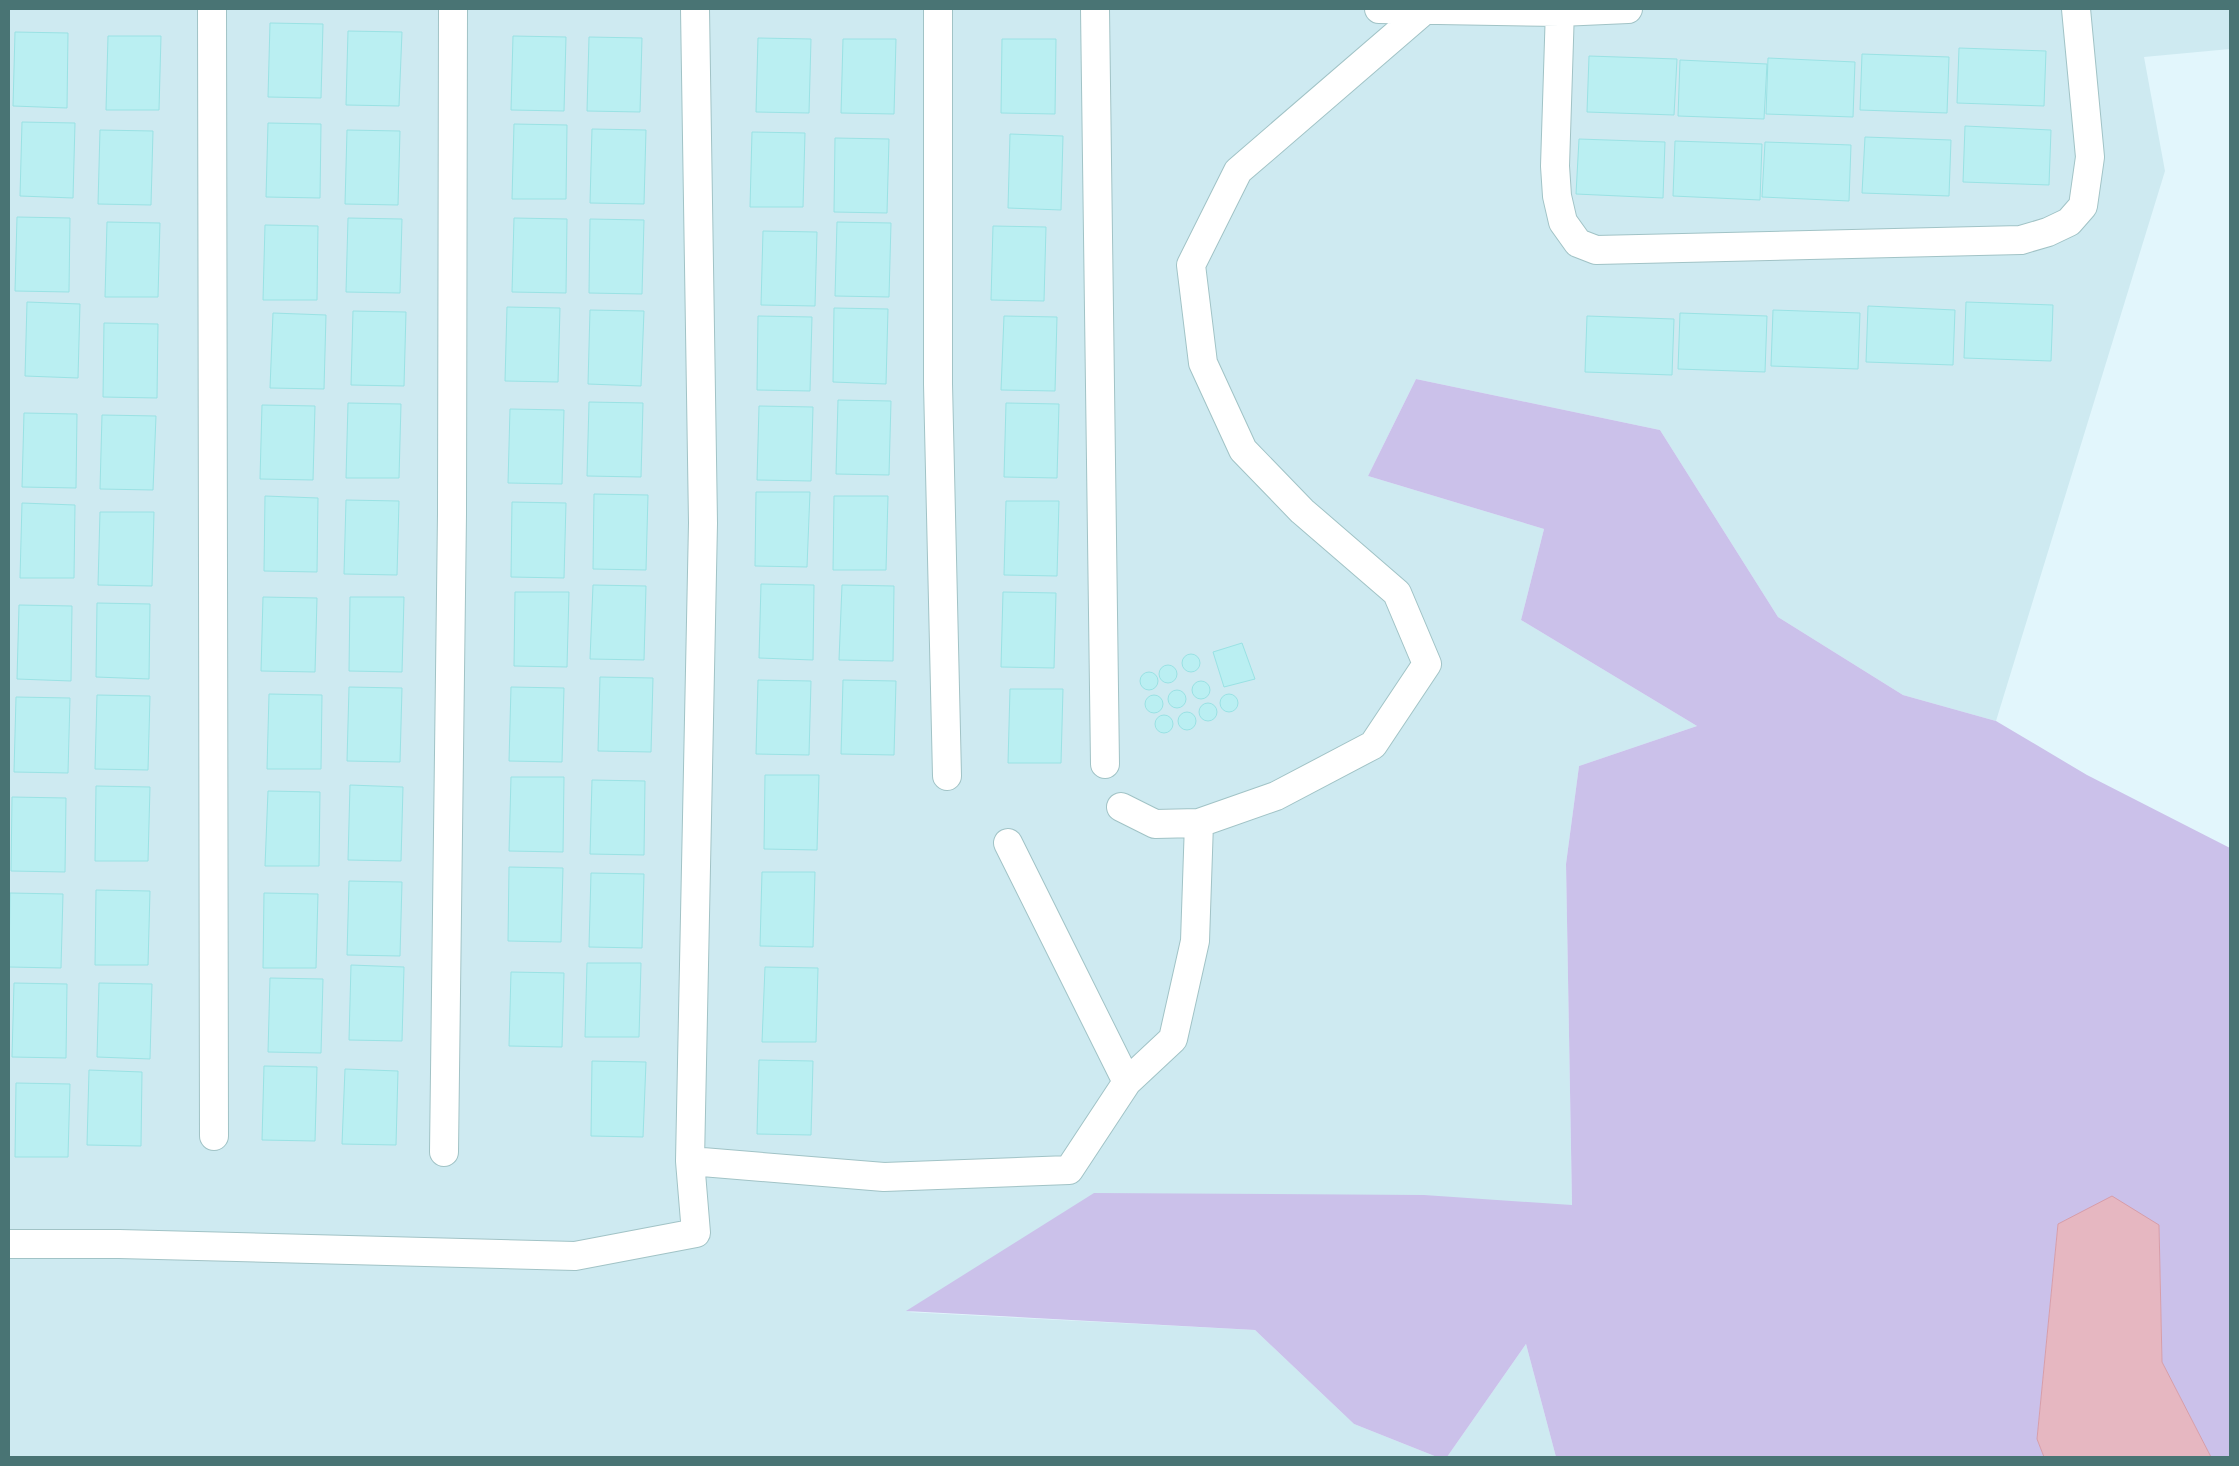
<svg xmlns="http://www.w3.org/2000/svg" width="2239" height="1466" viewBox="0 0 2239 1466" font-family="Inter,sans-serif">
<style>
.residential{fill:#ceeaf1}
.green{fill:#cbc1ea}
.water{fill:#e6b7c1;stroke:#d79da9}
.building{fill:#baeff2;stroke:#9ae2e4}
.lines{fill:none;stroke-linecap:round;stroke-linejoin:round}
.minor-casing{stroke:#a1c3c6;stroke-width:30}
.minor{stroke:#fff;stroke-width:28}
</style>
<rect width="100%" height="100%" fill="#e2f6fc"/>
<path class="residential" d="M9 9H2230V49L2144 57 2165 171 1996 721 1903 695 1778 617 1660 430 1416 379 1368 476 1544 529 1521 620 1697 726 1579 766 1566 864 1572 1206 907 1312 1255 1330 1354 1424 1437 1457H9Z
M1526 1344 1556 1457H1447Z"/>
<path class="green" d="M1416 379 1660 430 1778 617 1903 695 1996 721 2087 775 2230 848V1457H2211L2162 1362 2159 1225 2058 1224 2037 1439 2044 1457H1556L1526 1344 1447 1457H1437L1354 1424 1255 1330 906 1311 1094 1193 1424 1195 1572 1205 1566 864 1579 766 1697 726 1521 620 1544 529 1368 476Z"/>
<path class="water" d="M2112 1196 2159 1225 2162 1362 2211 1457H2044L2037 1439 2058 1224Z"/>
<path class="building" d="M270 23 323 24 321 98 268 97Z
M348 31 402 32 399 106 346 105Z
M15 32 68 33 67 108 13 106Z
M108 36H161L159 110H106Z
M513 36 566 37 564 111 511 110Z
M589 37 642 38 640 112 587 111Z
M758 38 811 39 809 113 756 112Z
M843 39H896L894 114 841 113Z
M1002 39H1056L1055 114 1001 113Z
M1959 48 2046 51 2044 106 1957 103Z
M1862 54 1949 57 1947 113 1860 110Z
M1589 56 1677 59 1674 115 1587 112Z
M1768 58 1855 62 1853 117 1766 114Z
M1680 60 1767 64 1764 119 1678 116Z
M22 122 75 123 73 198 20 196Z
M268 123 321 124 320 198 266 197Z
M514 124 567 125 566 199H512Z
M1965 126 2051 130 2049 185 1963 182Z
M592 129 646 130 644 204 590 203Z
M100 130 153 131 151 205 98 204Z
M347 130 400 131 398 205 345 204Z
M752 132 805 133 803 207H750Z
M1010 134 1063 136 1061 210 1008 208Z
M1865 137 1951 140 1949 196 1862 193Z
M835 138 889 139 887 213 834 212Z
M1579 139 1665 142 1663 198 1576 194Z
M1675 141 1762 144 1760 200 1673 196Z
M1765 142 1851 145 1849 201 1762 197Z
M17 217 70 218 69 292 15 291Z
M348 218 402 219 400 293 346 292Z
M514 218 567 219 566 293 512 292Z
M590 219 644 220 642 294 589 293Z
M107 222 160 223 158 297H105Z
M837 222 891 223 889 297 835 296Z
M265 225 318 226 317 300H263Z
M993 226 1046 227 1044 301 991 300Z
M763 231 817 232 815 306 761 305Z
M27 302 80 304 78 378 25 376Z
M1966 302 2053 305 2051 361 1964 358Z
M1868 306 1955 310 1953 365 1866 362Z
M507 307 560 308 558 382 505 381Z
M834 308 888 309 886 384 833 382Z
M590 310 644 311 641 386 588 384Z
M1773 310 1860 313 1858 369 1771 366Z
M353 311 406 312 404 386 351 385Z
M273 313 326 315 324 389 270 388Z
M1680 313 1767 316 1765 372 1678 369Z
M758 316 812 317 810 391 757 390Z
M1004 316 1057 317 1055 391 1001 390Z
M1587 316 1674 319 1672 375 1585 372Z
M104 323 158 324 157 398 103 397Z
M838 400 891 401 889 475 836 474Z
M589 402 643 403 641 477 587 476Z
M348 403 401 404 399 478H346Z
M1006 403 1059 404 1057 478 1004 477Z
M262 405 315 406 313 480 260 479Z
M759 406 813 407 811 481 757 480Z
M510 409 564 410 562 484 508 483Z
M24 413 77 414 76 488 22 487Z
M102 415 156 416 153 490 100 489Z
M756 492H810L807 567 755 566Z
M594 494 648 495 646 570 593 569Z
M265 496 318 498 317 572 264 571Z
M834 496H888L886 570H833Z
M346 500 399 501 397 575 344 574Z
M1006 501H1059L1057 576 1004 575Z
M512 502 566 503 564 578 511 577Z
M22 503 75 505 74 578H20Z
M100 512H154L152 586 98 585Z
M761 584 814 585 813 660 759 658Z
M593 585 646 586 644 660 590 659Z
M842 585 894 586 893 661 839 660Z
M515 592H569L567 667 514 666Z
M1003 592 1056 593 1054 668 1001 667Z
M263 597 317 598 315 672 261 671Z
M350 597H404L402 672 349 671Z
M97 603 150 604 149 679 96 677Z
M19 605 72 606 71 681 17 679Z
M1242 643 1255 679 1224 687 1213 652Z
M1182 663a9 9 0 1 1 18 0a9 9 0 1 1-18 0Z
M1159 674a9 9 0 1 1 18 0a9 9 0 1 1-18 0Z
M1140 681a9 9 0 1 1 18 0a9 9 0 1 1-18 0Z
M600 677 653 678 651 752 598 751Z
M758 680 811 681 809 755 756 754Z
M843 680 896 681 894 755 841 754Z
M1192 690a9 9 0 1 1 18 0a9 9 0 1 1-18 0Z
M349 687 402 688 400 762 347 761Z
M511 687 564 688 562 762 509 761Z
M1010 689H1063L1061 763H1008Z
M1168 699a9 9 0 1 1 18 0a9 9 0 1 1-18 0Z
M1220 703a9 9 0 1 1 18 0a9 9 0 1 1-18 0Z
M269 694 322 695 321 769H267Z
M1145 704a9 9 0 1 1 18 0a9 9 0 1 1-18 0Z
M97 695 150 696 148 770 95 769Z
M16 697 70 698 68 773 14 772Z
M1199 712a9 9 0 1 1 18 0a9 9 0 1 1-18 0Z
M1178 721a9 9 0 1 1 18 0a9 9 0 1 1-18 0Z
M1155 724a9 9 0 1 1 18 0a9 9 0 1 1-18 0Z
M765 775H819L817 850 764 849Z
M511 777H564L563 852 509 851Z
M592 780 645 781 644 855 590 854Z
M350 785 403 787 401 861 348 860Z
M96 786 150 787 148 861H95Z
M268 791 320 792 319 866H265Z
M12 797 66 798 65 872 11 871Z
M509 867 563 868 561 942 508 941Z
M762 872H815L813 947 760 946Z
M591 873 644 874 642 948 589 947Z
M349 881 402 882 400 956 347 955Z
M96 890 150 891 148 965H95Z
M10 893 63 894 61 968 9 967Z
M264 893 318 894 316 968H263Z
M587 963H641L639 1037H585Z
M351 965 404 967 402 1041 349 1040Z
M765 967 818 968 816 1042H762Z
M511 972 564 973 562 1047 509 1046Z
M270 978 323 979 321 1053 268 1052Z
M14 983 67 984 66 1058 12 1057Z
M99 983 152 984 150 1059 97 1057Z
M759 1060 813 1061 811 1135 757 1134Z
M592 1061 646 1062 643 1137 591 1136Z
M264 1066 317 1067 315 1141 262 1140Z
M345 1069 398 1071 396 1145 342 1144Z
M89 1070 142 1072 141 1146 87 1145Z
M16 1083 70 1084 68 1157H15Z"/>
<g class="lines">
<defs>
<path id="minor" d="M212 9 214 1136
M938 9V384L947 776
M1095 9 1105 764
M1379 9 1560 12 1628 9
M1560 9 1555 166 1557 196 1563 222 1578 243 1596 250 2021 240 2048 232 2069 222 2083 206 2090 157 2076 9
M1121 807 1155 824 1199 823 1276 796 1373 745 1427 664 1397 593 1302 511 1243 450 1203 363 1191 265 1238 171 1426 9
M1008 843 1127 1082 1173 1039 1195 941 1199 823
M444 1152 452 514 453 9
M690 1161 884 1177 1069 1170 1127 1082
M9 1244H119L575 1256 696 1233 690 1161 703 523 695 9"/>
</defs>
<use href="#minor" class="minor-casing"/>
<use href="#minor" class="minor"/>
</g>
<rect width="2239" height="1466" fill="none" stroke="#497474" stroke-width="20"/>
</svg>
